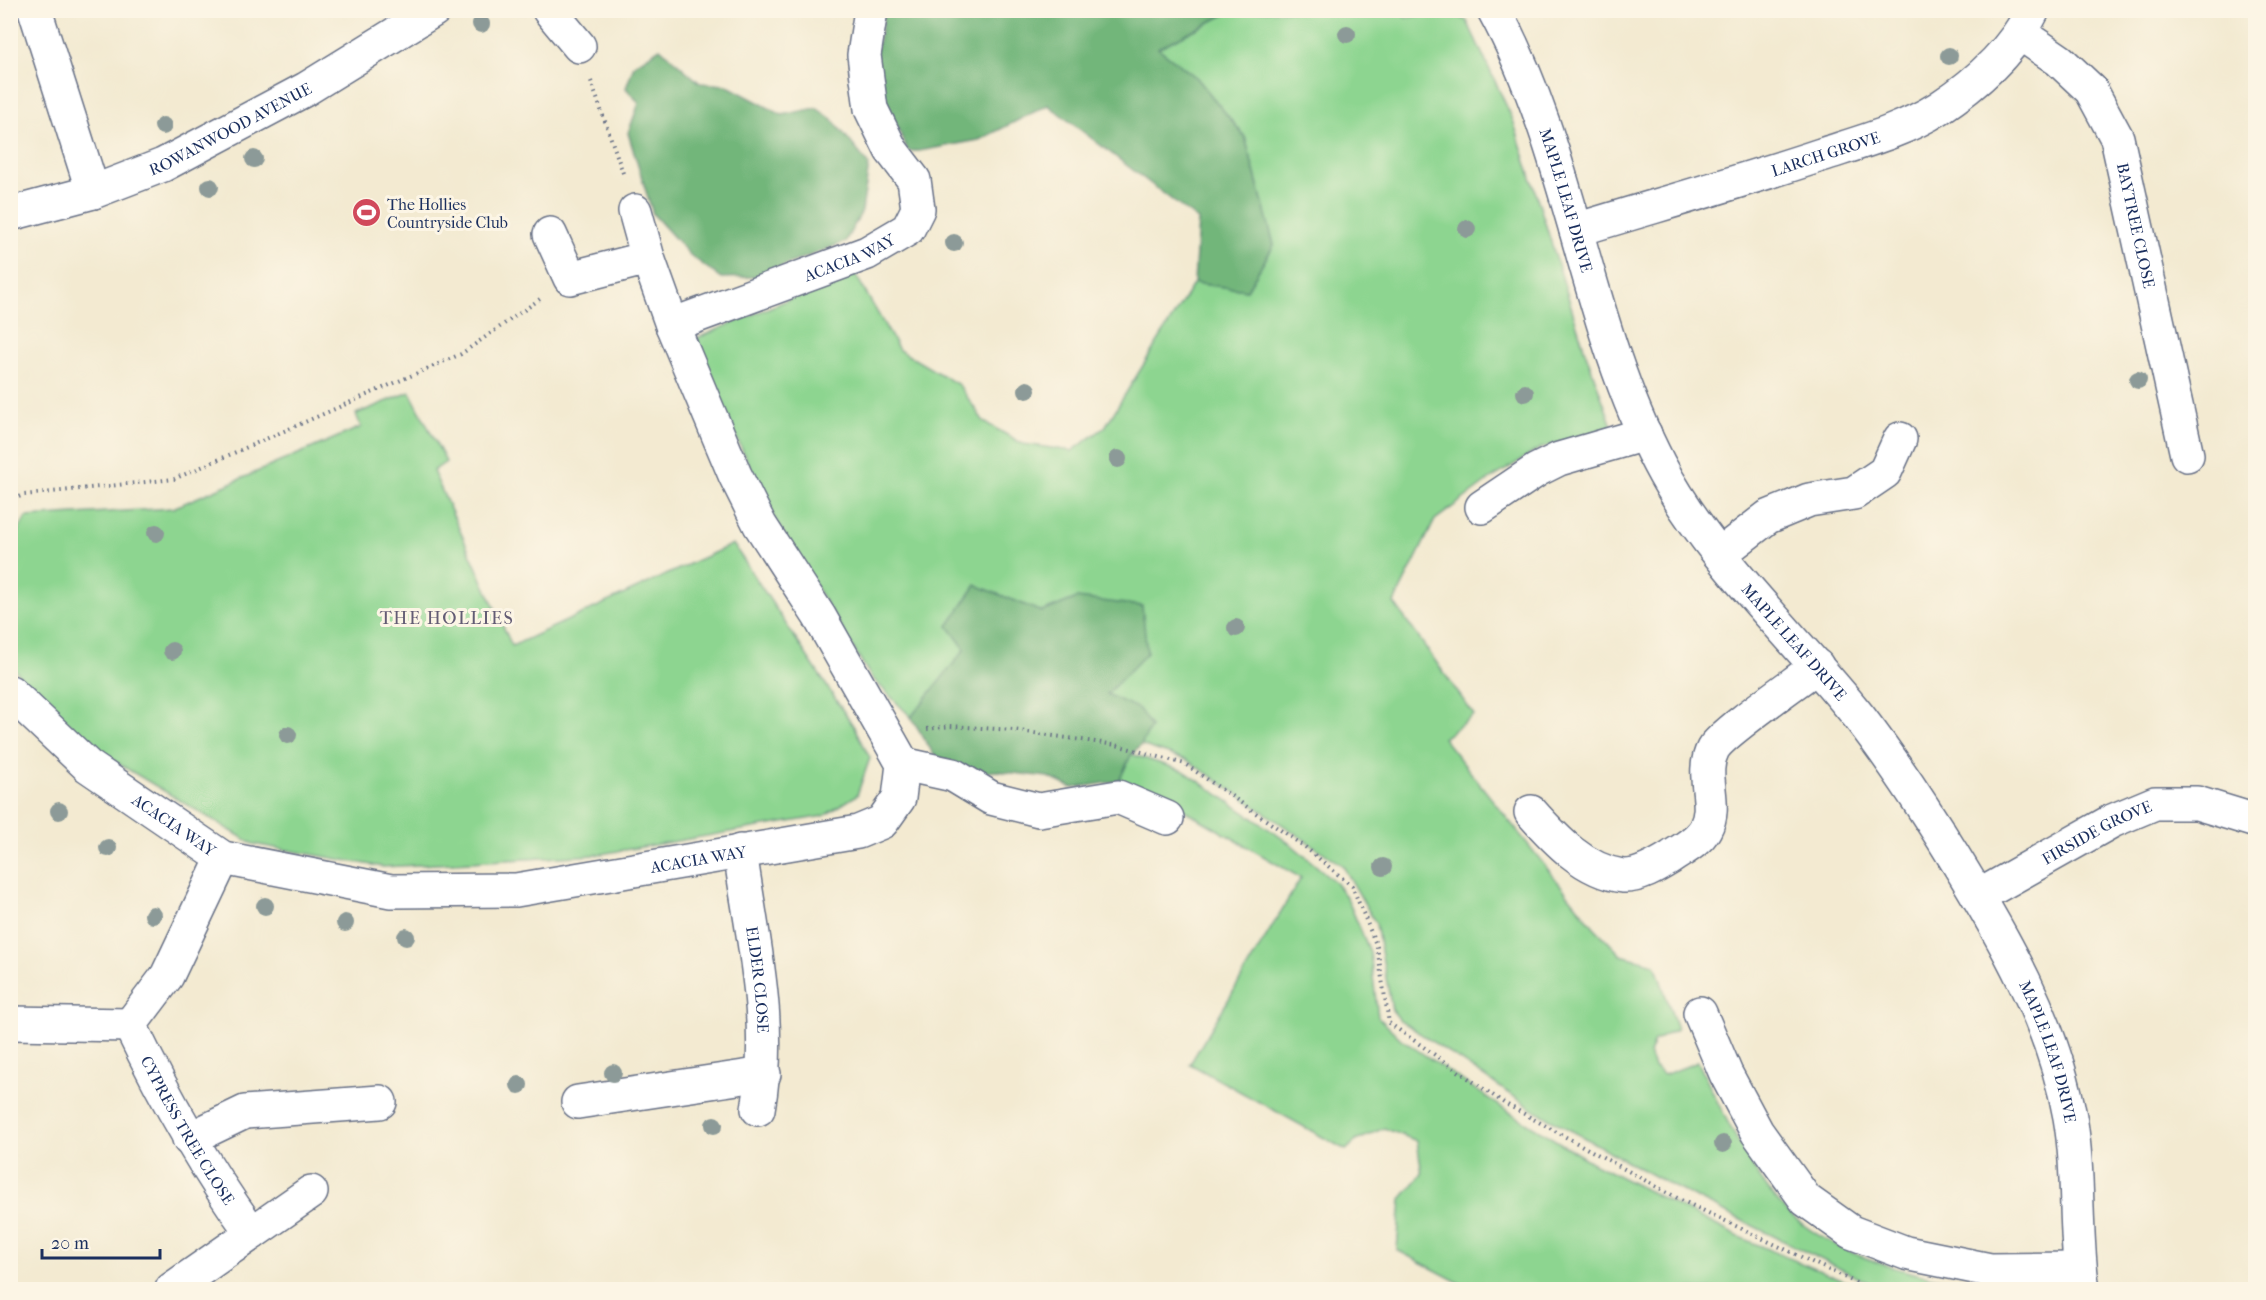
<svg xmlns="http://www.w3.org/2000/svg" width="2266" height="1300" viewBox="0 0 2266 1300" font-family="'IM FELL French Canon',serif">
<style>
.green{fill:#8dd590;stroke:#548277;stroke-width:1.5}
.forest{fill:#72b67a;stroke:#46726c;stroke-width:1.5}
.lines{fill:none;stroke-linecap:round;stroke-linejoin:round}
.minor-casing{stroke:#677086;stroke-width:36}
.path{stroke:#677086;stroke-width:4;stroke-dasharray:1.5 4.5;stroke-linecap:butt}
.minor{stroke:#fff;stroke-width:33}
.tree{fill:#8c9a98}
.labels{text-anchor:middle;stroke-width:6;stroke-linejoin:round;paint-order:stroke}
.street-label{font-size:16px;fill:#1b2f5e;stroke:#fcf5e5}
.poi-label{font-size:16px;fill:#1b2f5e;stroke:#fcf5e5;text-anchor:start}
.neighbourhood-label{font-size:18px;letter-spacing:1.5px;fill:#635c74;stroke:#fcf5e5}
</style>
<rect width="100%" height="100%" fill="#fcf5e5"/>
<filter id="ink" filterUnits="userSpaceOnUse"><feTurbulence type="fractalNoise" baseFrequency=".0167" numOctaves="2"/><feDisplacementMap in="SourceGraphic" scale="12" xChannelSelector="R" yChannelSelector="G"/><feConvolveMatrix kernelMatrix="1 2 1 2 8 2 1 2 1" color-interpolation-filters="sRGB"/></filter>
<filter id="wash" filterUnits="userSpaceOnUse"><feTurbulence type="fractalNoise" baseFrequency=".008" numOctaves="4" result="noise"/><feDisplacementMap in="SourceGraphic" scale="24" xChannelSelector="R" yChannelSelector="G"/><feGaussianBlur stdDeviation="1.35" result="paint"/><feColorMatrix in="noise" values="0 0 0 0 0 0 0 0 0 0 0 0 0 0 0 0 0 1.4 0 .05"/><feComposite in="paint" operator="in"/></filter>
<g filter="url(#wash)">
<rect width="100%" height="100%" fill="#f3ead1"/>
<path class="green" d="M1397 10 1406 18 1446 10 1467 21 1513 120 1585 351 1612 426 1539 449 1489 480 1435 520 1394 603 1474 715 1443 738 1594 927 1621 955 1655 964 1677 1029 1654 1041 1649 1054 1654 1067 1664 1075 1698 1062C1720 1107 1754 1181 1790 1214 1845 1263 1922 1276 1992 1289H1886L1869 1283 1672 1186 1534 1110 1400 1020 1392 1010 1376 924 1343 866 1187 760 1141 745 1151 727 1107 694 1110 688 1077 598 1042 612 976 586 966 649 911 717 871 677 774 518 710 381 695 339 854 272 899 350 959 385 984 422 1023 444 1072 451 1105 427 1194 283 1247 290 1274 245 1245 137 1197 78 1158 48 1232 11Z
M410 392 446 462 433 471 512 646 733 544 854 727 870 758 857 795 824 816 595 855 383 867 253 844 102 754 31 689 11 665V544L26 517 173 508 361 427 356 414Z
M1131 754 1184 771 1292 845 1334 881 1347 898 1370 952 1378 1017 1401 1039 1503 1108 1591 1162 1739 1237 1863 1289H1471L1397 1250 1401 1199 1422 1174 1417 1141 1384 1128 1356 1141 1346 1150 1190 1064 1301 878 1172 803 1119 781Z"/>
<path class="forest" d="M885 11H1232L1158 48 1197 78 1245 137 1274 245 1247 290 1194 283 1198 220 1048 105 979 140 919 151H908L872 71Z
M660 48 700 83 726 85 782 115 816 108 832 119 869 165 862 211 845 242 755 277 721 278 690 255 653 214 628 133 639 103 626 88 634 65Z
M976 585 1042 612 1077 598 1142 606 1147 653 1107 694 1139 709 1151 727 1141 745 1131 755 1119 781 1072 788 1048 777 996 771 976 773 934 755 911 717 965 649 948 626Z"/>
</g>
<g filter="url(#ink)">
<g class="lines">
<defs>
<g id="minor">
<path d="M35 10 93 192"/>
<path d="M549 10 579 46"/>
<path id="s1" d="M1494 10C1572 152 1584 320 1659 464 1708 558 1794 635 1860 718 1894 762 1924 808 1953 855 2003 936 2053 1022 2070 1117 2080 1174 2074 1233 2083 1290"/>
<path id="s2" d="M2021 34 2059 60 2091 90 2117 138 2187 455"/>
<path id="s3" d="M10 214 93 192 163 165 306 89 434 10"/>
<path id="s4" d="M1576 230C1658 205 1740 182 1821 155 1861 142 1903 131 1939 108 1977 83 2013 50 2033 10"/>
<path d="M550 234 570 278 648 258"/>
<path id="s5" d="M672 325 867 253 908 229 918 209 914 180 891 150 871 109 864 55 871 10"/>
<path d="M1482 507 1537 470 1559 459 1645 434"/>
<path d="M1720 554 1768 517 1809 500 1854 493 1885 472 1900 439"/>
<path id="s6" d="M10 692 88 766 223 858 391 891 516 890 858 832 882 822 899 798 903 764 819 616 760 525 735 475 672 325 648 258 635 211"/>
<path d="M903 764 953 775 991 798 1039 810 1118 797 1167 818"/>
<path d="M1531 812C1555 839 1584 871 1623 876 1639 877 1657 866 1670 858 1681 850 1698 842 1705 829 1719 804 1699 775 1713 749 1722 733 1798 681 1817 666"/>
<path id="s7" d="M740 851C752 938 774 1022 758 1109"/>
<path id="s8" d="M1979 896 2112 821 2155 803H2197L2256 821"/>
<path d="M1700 1013 1726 1074 1757 1132 1806 1200 1851 1232 1906 1253 1990 1270 2080 1269"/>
<path d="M10 1023 130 1025 167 976 223 858"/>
<path id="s9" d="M130 1025C165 1098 204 1167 252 1233"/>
<path d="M578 1102 764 1074"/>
<path d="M189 1139 245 1112 380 1102"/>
<path d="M172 1289 311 1192"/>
</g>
</defs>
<use href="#minor" class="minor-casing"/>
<path class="path" d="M591 81 624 176
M10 488 13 499
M10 504 13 499 24 495 174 479 461 354 540 299
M927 729 950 726 1013 730 1116 745 1185 764 1305 847 1352 886 1377 947 1389 1023 1504 1103 1681 1200 1871 1290"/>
<use href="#minor" class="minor"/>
</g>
<g class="tree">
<circle cx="481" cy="24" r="9"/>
<circle cx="1347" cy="34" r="9"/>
<circle cx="1949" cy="56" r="9"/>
<circle cx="163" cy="126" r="9"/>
<circle cx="254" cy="159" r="9"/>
<circle cx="210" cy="187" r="9"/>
<circle cx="1467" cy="229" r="9"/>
<circle cx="954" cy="243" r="9"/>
<circle cx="2138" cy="380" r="9"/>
<circle cx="1027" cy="390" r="9"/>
<circle cx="1525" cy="393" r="9"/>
<circle cx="1118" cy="459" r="9"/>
<circle cx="156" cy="533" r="9"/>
<circle cx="1236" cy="628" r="9"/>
<circle cx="172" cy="651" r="9"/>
<circle cx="288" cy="735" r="9"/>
<circle cx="59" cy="811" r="9"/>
<circle cx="108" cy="848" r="9"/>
<circle cx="1383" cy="867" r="9"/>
<circle cx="265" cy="906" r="9"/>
<circle cx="153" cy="915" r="9"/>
<circle cx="345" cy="923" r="9"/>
<circle cx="406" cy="937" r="9"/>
<circle cx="613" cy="1073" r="9"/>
<circle cx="519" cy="1085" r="9"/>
<circle cx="714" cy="1125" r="9"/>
<circle cx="1723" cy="1144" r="9"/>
</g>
</g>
<defs>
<symbol id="stadium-disc" viewBox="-11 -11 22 22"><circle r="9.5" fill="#d1495b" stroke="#fcf5e5"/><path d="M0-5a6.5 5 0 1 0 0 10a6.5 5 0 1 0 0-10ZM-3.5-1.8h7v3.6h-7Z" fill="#fff"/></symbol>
</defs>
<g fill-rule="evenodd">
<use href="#stadium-disc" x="350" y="196" width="33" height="33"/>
</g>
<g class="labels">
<g class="street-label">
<text dy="6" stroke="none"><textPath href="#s3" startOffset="237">ROWANWOOD AVENUE</textPath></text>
<text dy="6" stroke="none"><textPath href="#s4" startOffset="261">LARCH GROVE</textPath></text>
<text dy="6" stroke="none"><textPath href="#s1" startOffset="204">MAPLE LEAF DRIVE</textPath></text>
<text dy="6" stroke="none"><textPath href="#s2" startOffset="234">BAYTREE CLOSE</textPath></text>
<text dy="6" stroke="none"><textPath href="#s5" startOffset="190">ACACIA WAY</textPath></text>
<text dy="6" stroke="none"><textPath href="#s1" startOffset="708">MAPLE LEAF DRIVE</textPath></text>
<text dy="6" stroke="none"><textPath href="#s6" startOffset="212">ACACIA WAY</textPath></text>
<text dy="6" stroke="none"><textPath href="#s8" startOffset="134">FIRSIDE GROVE</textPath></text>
<text dy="6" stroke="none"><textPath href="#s6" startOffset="752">ACACIA WAY</textPath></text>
<text dy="6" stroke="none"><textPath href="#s7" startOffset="130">ELDER CLOSE</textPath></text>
<text dy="6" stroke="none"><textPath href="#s1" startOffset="1194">MAPLE LEAF DRIVE</textPath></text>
<text dy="6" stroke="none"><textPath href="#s9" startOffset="120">CYPRESS TREE CLOSE</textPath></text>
</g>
<g class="poi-label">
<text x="387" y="210">The Hollies<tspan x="387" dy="18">Countryside Club</tspan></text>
</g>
<g class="neighbourhood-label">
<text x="447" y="624">THE HOLLIES</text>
</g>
</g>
<rect width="2266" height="1300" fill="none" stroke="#fcf5e5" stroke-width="36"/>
<path d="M42 1249v9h118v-9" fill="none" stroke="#1b2f5e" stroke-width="3"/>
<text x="51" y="1249" font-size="18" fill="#1b2f5e" stroke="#fcf5e5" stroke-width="4.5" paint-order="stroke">20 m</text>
</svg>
